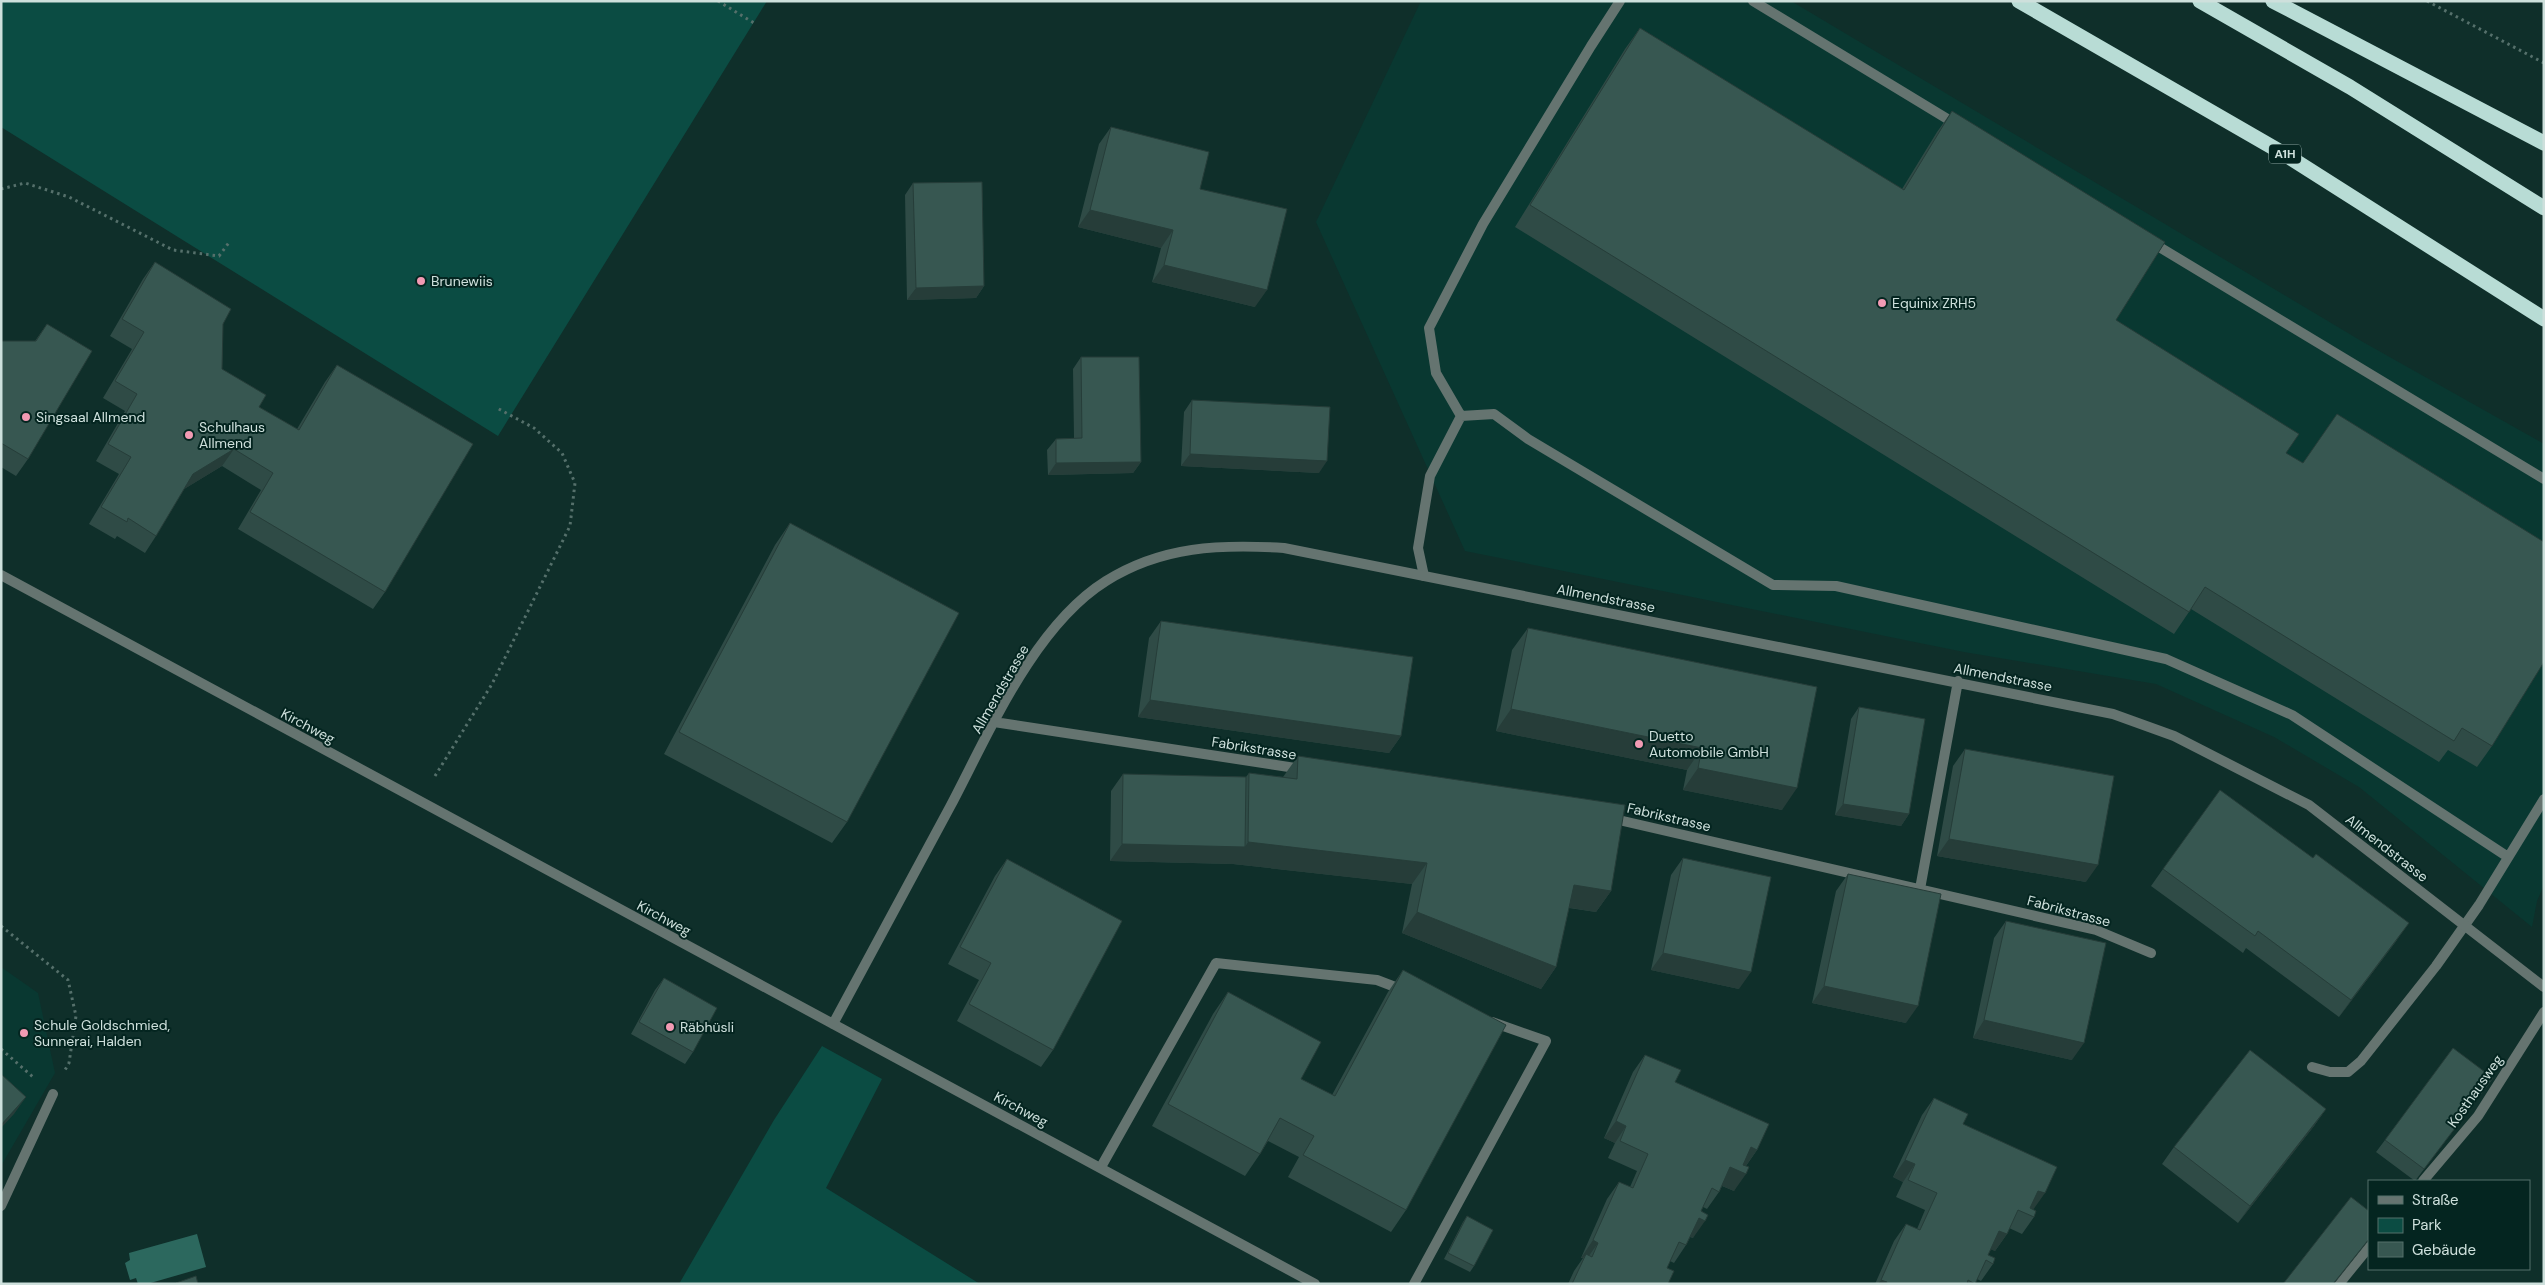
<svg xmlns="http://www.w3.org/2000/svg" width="2545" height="1285" viewBox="0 0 2545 1285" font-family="'DM Sans',sans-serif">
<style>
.built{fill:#093831}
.green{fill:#0b4c43}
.water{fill:#2c685e}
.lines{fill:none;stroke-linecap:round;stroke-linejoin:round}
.path{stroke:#55706b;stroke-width:3;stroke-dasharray:2.5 4;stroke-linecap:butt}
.lane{stroke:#657470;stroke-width:10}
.street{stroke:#657470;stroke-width:10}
.highway{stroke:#b8dcd5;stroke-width:15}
.wall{fill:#2f4b46}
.shaded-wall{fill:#263d39}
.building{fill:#375751;stroke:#263d39}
.poi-dot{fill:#f19ab3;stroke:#042520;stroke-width:2}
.labels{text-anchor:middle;stroke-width:4;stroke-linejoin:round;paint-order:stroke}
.shield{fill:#042520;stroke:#91a8a4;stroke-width:1}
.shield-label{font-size:12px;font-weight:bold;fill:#cee0dc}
.poi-label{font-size:14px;fill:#cee0dc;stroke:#042520;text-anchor:start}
.street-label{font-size:14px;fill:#cee0dc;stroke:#042520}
</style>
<rect width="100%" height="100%" fill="#0f2f2a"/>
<path class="built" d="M1421 1H1791L2363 342 2544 444V885L2537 901 2532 927 2359 787 2274 737 2156 684 1964 652 1465 551 1316 222Z
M1 967 38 993 55 1073 1 1166Z"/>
<path class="green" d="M1 1H767L498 436 1 127Z
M822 1046 882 1079 826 1188 980 1284H679L774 1120Z"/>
<path class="water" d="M197 1234 206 1267 147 1284H138L136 1278 130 1280 125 1263 130 1260 129 1253Z"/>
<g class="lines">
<path class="path" d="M718 1 754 23
M2427 1 2544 63
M1 189 25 183 69 197 173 250 219 256 230 241
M435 776 492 684 570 526 575 483 562 453 534 428 497 408
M1 926 68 980 76 1016 69 1063 65 1070
M1 1049 33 1077"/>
<path class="lane" d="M1753 1 1959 126
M2151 242 2544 479
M1461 416 1436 373 1429 328 1483 224 1591 46 1620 1
M1424 576 1418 548 1430 476 1461 416 1494 414 1528 439 1773 585 1836 586 2166 659 2292 715 2508 857
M2312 1067 2330 1072H2348L2361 1061 2436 966 2479 905 2544 799
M1101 1167 1216 963 1377 980 1403 990
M2423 1181 2478 1116 2544 1012
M1 1206 53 1094
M1414 1284 1546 1041 1492 1022
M2339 1284 2369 1247"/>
<path class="street" d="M1 575 1315 1284
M994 722 1302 769
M1610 818 2096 930 2151 953
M1920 889 1958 681
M833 1024C872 951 911 878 951 805 989 733 1034 626 1106 581 1162 546 1220 544 1284 548L2113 714 2174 736 2309 805 2544 987"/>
<path class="highway" d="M2019 1 2286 155 2544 319
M2200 1 2350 87 2544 208
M2273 1 2544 143"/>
</g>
<path class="wall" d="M1640 28 1902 189 1937 132 1952 111 2116 320 2286 453 2492 746 2477 767 2448 750 2439 762 2191 609 2174 634 1515 227 1625 49Z
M1111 127 1200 189 1255 307 1152 282 1161 248 1078 227 1099 144Z
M913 183 984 286 976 298 907 300 905 195Z
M155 262 223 324 222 369 259 407 297 429 325 382 337 365 385 592 373 609 238 529 261 490 222 466 184 489 156 536 145 553 117 536 115 539 89 524 119 474 96 461 125 411 103 398 132 349 110 336 143 279Z
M47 324 28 459 16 476 1 467V341H35Z
M1081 357 1141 462 1133 473 1048 475 1047 450 1056 439 1074 438 1073 369Z
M1192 400 1319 473 1181 466 1184 412Z
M790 523 847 822 832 843 664 754 775 545Z
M1161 621 1401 736 1389 753 1138 717 1149 638Z
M1528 628 1817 687 1782 810 1683 790 1687 770 1496 731 1512 650Z
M1859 707 1909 814 1901 826 1835 815 1851 719Z
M1965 749 2086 882 1937 856 1953 766Z
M1298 756 1611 891 1596 912 1569 908 1556 967 1541 989 1402 933 1412 884 1233 864 1110 861 1111 791 1123 774 1246 777 1249 773 1283 777Z
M1683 858 1739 989 1651 970 1671 875Z
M1007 859 1053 1050 1041 1067 957 1021 979 980 948 964 995 876Z
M2163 869 2397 940 2339 1017 2246 948 2243 953 2151 886Z
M1848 874 1906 1023 1812 1003 1836 891Z
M2006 921 2072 1060 1973 1038 1994 938Z
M1403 970 1406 1210 1391 1232 1288 1177 1299 1157 1268 1141 1260 1154 1245 1176 1152 1126 1213 1014 1228 992 1301 1079 1332 1095 1388 992Z
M664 978 693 1052 685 1064 631 1034 655 990Z
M1645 1055 1675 1082 1757 1150 1746 1166 1734 1191 1722 1186 1719 1192 1707 1209 1703 1207 1701 1211 1693 1238 1690 1237 1686 1245 1674 1263 1670 1261 1667 1268 1668 1284H1568L1574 1271 1583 1258H1581L1607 1199 1619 1182 1630 1187 1637 1171 1608 1158 1615 1143 1604 1138 1633 1072Z
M2493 1078 2415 1181 2376 1152 2385 1140Z
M1934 1098 1963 1124 2033 1210 2034 1217 2022 1234 2009 1228 2007 1234 1995 1251 1991 1249 1988 1255 1993 1264 1981 1281 1977 1279 1975 1284H1875L1894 1241 1906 1224 1917 1229 1925 1210 1896 1197 1903 1182 1893 1177 1922 1115Z
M2326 1109 2314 1126 2238 1223 2162 1164 2174 1147Z
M1467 1216 1474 1266 1470 1272 1444 1259 1463 1222Z"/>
<path class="shaded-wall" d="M1090 210 1173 230 1161 248 1078 227Z
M1164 265 1267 290 1255 307 1152 282Z
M984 286 976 298 907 300 916 288Z
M234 449 222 466 181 491 193 474Z
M1190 454 1327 461 1319 473 1181 466Z
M1141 462 1133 473 1048 475 1056 463Z
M1150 700 1401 736 1389 753 1138 717Z
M1511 709 1702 748 1687 770 1496 731Z
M1698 768 1797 788 1782 810 1683 790Z
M1843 804 1909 814 1901 826 1835 815Z
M1949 839 2098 865 2086 882 1937 856Z
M1248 842 1427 863 1412 884 1233 864 1110 861 1122 844 1245 847Z
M1574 885 1611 891 1596 912 1559 906Z
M1417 912 1556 967 1541 989 1402 933Z
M2409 923 2397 940 2339 1017 2351 1000Z
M1663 953 1751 972 1739 989 1651 970Z
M1824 986 1918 1006 1906 1023 1812 1003Z
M1984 1020 2084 1043 2072 1060 1973 1038Z
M26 1097 14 1114 1 1128V1125Z
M2326 1109 2314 1126 2238 1223 2250 1206Z
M1616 1121 1626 1126 1615 1143 1604 1138Z
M1751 1147 1757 1150 1745 1167 1739 1164Z
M1905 1160 1915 1164 1903 1182 1893 1177Z
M1730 1167 1746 1174 1734 1191 1718 1184Z
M2038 1191 2045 1193 2033 1210 2026 1208Z
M1699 1218 1705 1221 1693 1238 1687 1235Z
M1999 1231 2007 1234 1995 1251 1987 1248Z
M2369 1239V1240L2334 1284H2333Z
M1593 1240 1598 1243 1586 1260V1254L1583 1258H1581Z
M1881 1280 1887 1282 1885 1284H1878Z"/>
<path class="building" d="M1640 28 1904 190 1952 111 2165 242 2116 320 2299 434 2286 453 2303 463 2337 414 2544 542V662L2492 746 2462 728 2454 741 2205 587 2189 612 1530 205Z
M1111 127 1209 152 1200 189 1287 209 1267 290 1164 265 1173 230 1090 210Z
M982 182 984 286 916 288 913 183Z
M155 262 231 309 223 324 222 369 266 395 259 407 299 430 337 365 473 444 385 592 250 512 273 473 234 449 193 474 156 536 128 518 127 522 101 507 131 457 108 444 137 394 115 381 144 332 122 319Z
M47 324 92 351 28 459 1 443V341H36Z
M1081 357H1139L1141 462 1056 463V439L1082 438Z
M1192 400 1330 407 1327 461 1190 454Z
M790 523 959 613 847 822 679 732Z
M1161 621 1413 657 1401 736 1150 700Z
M1528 628 1817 687 1797 788 1698 768 1702 748 1511 709Z
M1859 707 1925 719 1909 814 1843 804Z
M1965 749 2114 776 2098 865 1949 839Z
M1298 756 1625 805 1611 891 1574 885 1556 967 1417 912 1427 863 1248 842 1249 773 1297 779Z
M1123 774 1246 777 1245 847 1122 844Z
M2220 790 2313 858 2316 854 2409 923 2351 1000 2258 931 2255 936 2163 869Z
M1683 858 1771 877 1751 972 1663 953Z
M1007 859 1122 921 1053 1050 969 1004 991 963 960 947Z
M1848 874 1941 894 1918 1006 1824 986Z
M2006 921 2106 943 2084 1043 1984 1020Z
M1403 970 1506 1025 1406 1210 1303 1155 1314 1136 1280 1118 1260 1154 1168 1104 1228 992 1321 1042 1301 1079 1335 1096Z
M664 978 717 1008 693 1052 639 1022Z
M2453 1048 2493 1078 2424 1169 2385 1140Z
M2250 1050 2326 1109 2250 1206 2174 1147Z
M1645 1055 1681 1070 1675 1082 1769 1124 1757 1150 1751 1147 1743 1165 1749 1167 1746 1174 1730 1167 1719 1192 1712 1188 1701 1211 1708 1215 1705 1221 1699 1218 1686 1245 1679 1242 1667 1268 1674 1271 1668 1284H1572L1586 1254 1592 1257 1598 1243 1593 1240 1619 1182 1633 1188 1648 1154 1620 1141 1626 1126 1616 1121Z
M1 1074 26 1097 1 1125Z
M1934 1098 1968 1114 1963 1124 2057 1167 2045 1193 2038 1191 2030 1208 2036 1211 2034 1217 2018 1210 2007 1234 1999 1231 1988 1255 1995 1258 1993 1264 1986 1260 1975 1284 1968 1280 1967 1284H1886L1887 1282 1881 1280 1906 1224 1920 1230 1937 1193 1908 1180 1915 1164 1905 1160Z
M2351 1197 2369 1211V1239L2333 1284H2283Z
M1467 1216 1493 1230 1474 1266 1448 1253Z
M196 1276 198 1284H176V1283Z"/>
<g class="poi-dot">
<circle cx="421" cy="281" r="5"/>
<circle cx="1882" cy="303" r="5"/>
<circle cx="26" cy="417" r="5"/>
<circle cx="189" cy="435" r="5"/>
<circle cx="1639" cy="744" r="5"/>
<circle cx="670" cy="1027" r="5"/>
<circle cx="24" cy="1033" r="5"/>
</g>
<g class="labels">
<rect class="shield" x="2269" y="144.5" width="32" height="19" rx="4"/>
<g class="shield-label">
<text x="2285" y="158">A1H</text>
</g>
<g class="poi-label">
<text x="431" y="286">Brunewiis</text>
<text x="1892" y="308">Equinix ZRH5</text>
<text x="36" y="422">Singsaal Allmend</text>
<text x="199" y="432">Schulhaus<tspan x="199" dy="16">Allmend</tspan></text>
<text x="1649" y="741">Duetto<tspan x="1649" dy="16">Automobile GmbH</tspan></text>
<text x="34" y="1030">Schule Goldschmied,<tspan x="34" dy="16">Sunnerai, Halden</tspan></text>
<text x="680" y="1032">Räbhüsli</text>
</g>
<g class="street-label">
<text transform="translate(1606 598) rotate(11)" y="5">Allmendstrasse</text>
<text transform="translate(2003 677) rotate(11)" y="5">Allmendstrasse</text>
<text transform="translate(1000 689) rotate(-60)" y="5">Allmendstrasse</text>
<text transform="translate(308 726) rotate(28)" y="5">Kirchweg</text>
<text transform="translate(1254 748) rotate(9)" y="5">Fabrikstrasse</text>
<text transform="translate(1669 817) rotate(13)" y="5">Fabrikstrasse</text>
<text transform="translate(2387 848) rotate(38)" y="5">Allmendstrasse</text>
<text transform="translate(2069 911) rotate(15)" y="5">Fabrikstrasse</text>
<text transform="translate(664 918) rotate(28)" y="5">Kirchweg</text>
<text transform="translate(2475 1091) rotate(-55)" y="5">Kosthausweg</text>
<text transform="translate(1021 1109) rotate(28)" y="5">Kirchweg</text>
</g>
</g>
<rect width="2545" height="1285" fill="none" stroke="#cee0dc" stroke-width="5"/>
<rect x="2368" y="1180" width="162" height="90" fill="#042520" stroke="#55706b"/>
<rect x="2378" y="1196" width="25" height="8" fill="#657470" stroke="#55706b"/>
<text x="2412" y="1205" font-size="15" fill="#cee0dc">Straße</text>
<rect x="2378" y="1218" width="25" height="15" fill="#0b4c43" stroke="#55706b"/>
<text x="2412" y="1230" font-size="15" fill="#cee0dc">Park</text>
<rect x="2378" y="1242" width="25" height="15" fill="#375751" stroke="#55706b"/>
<text x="2412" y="1255" font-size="15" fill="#cee0dc">Gebäude</text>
</svg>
